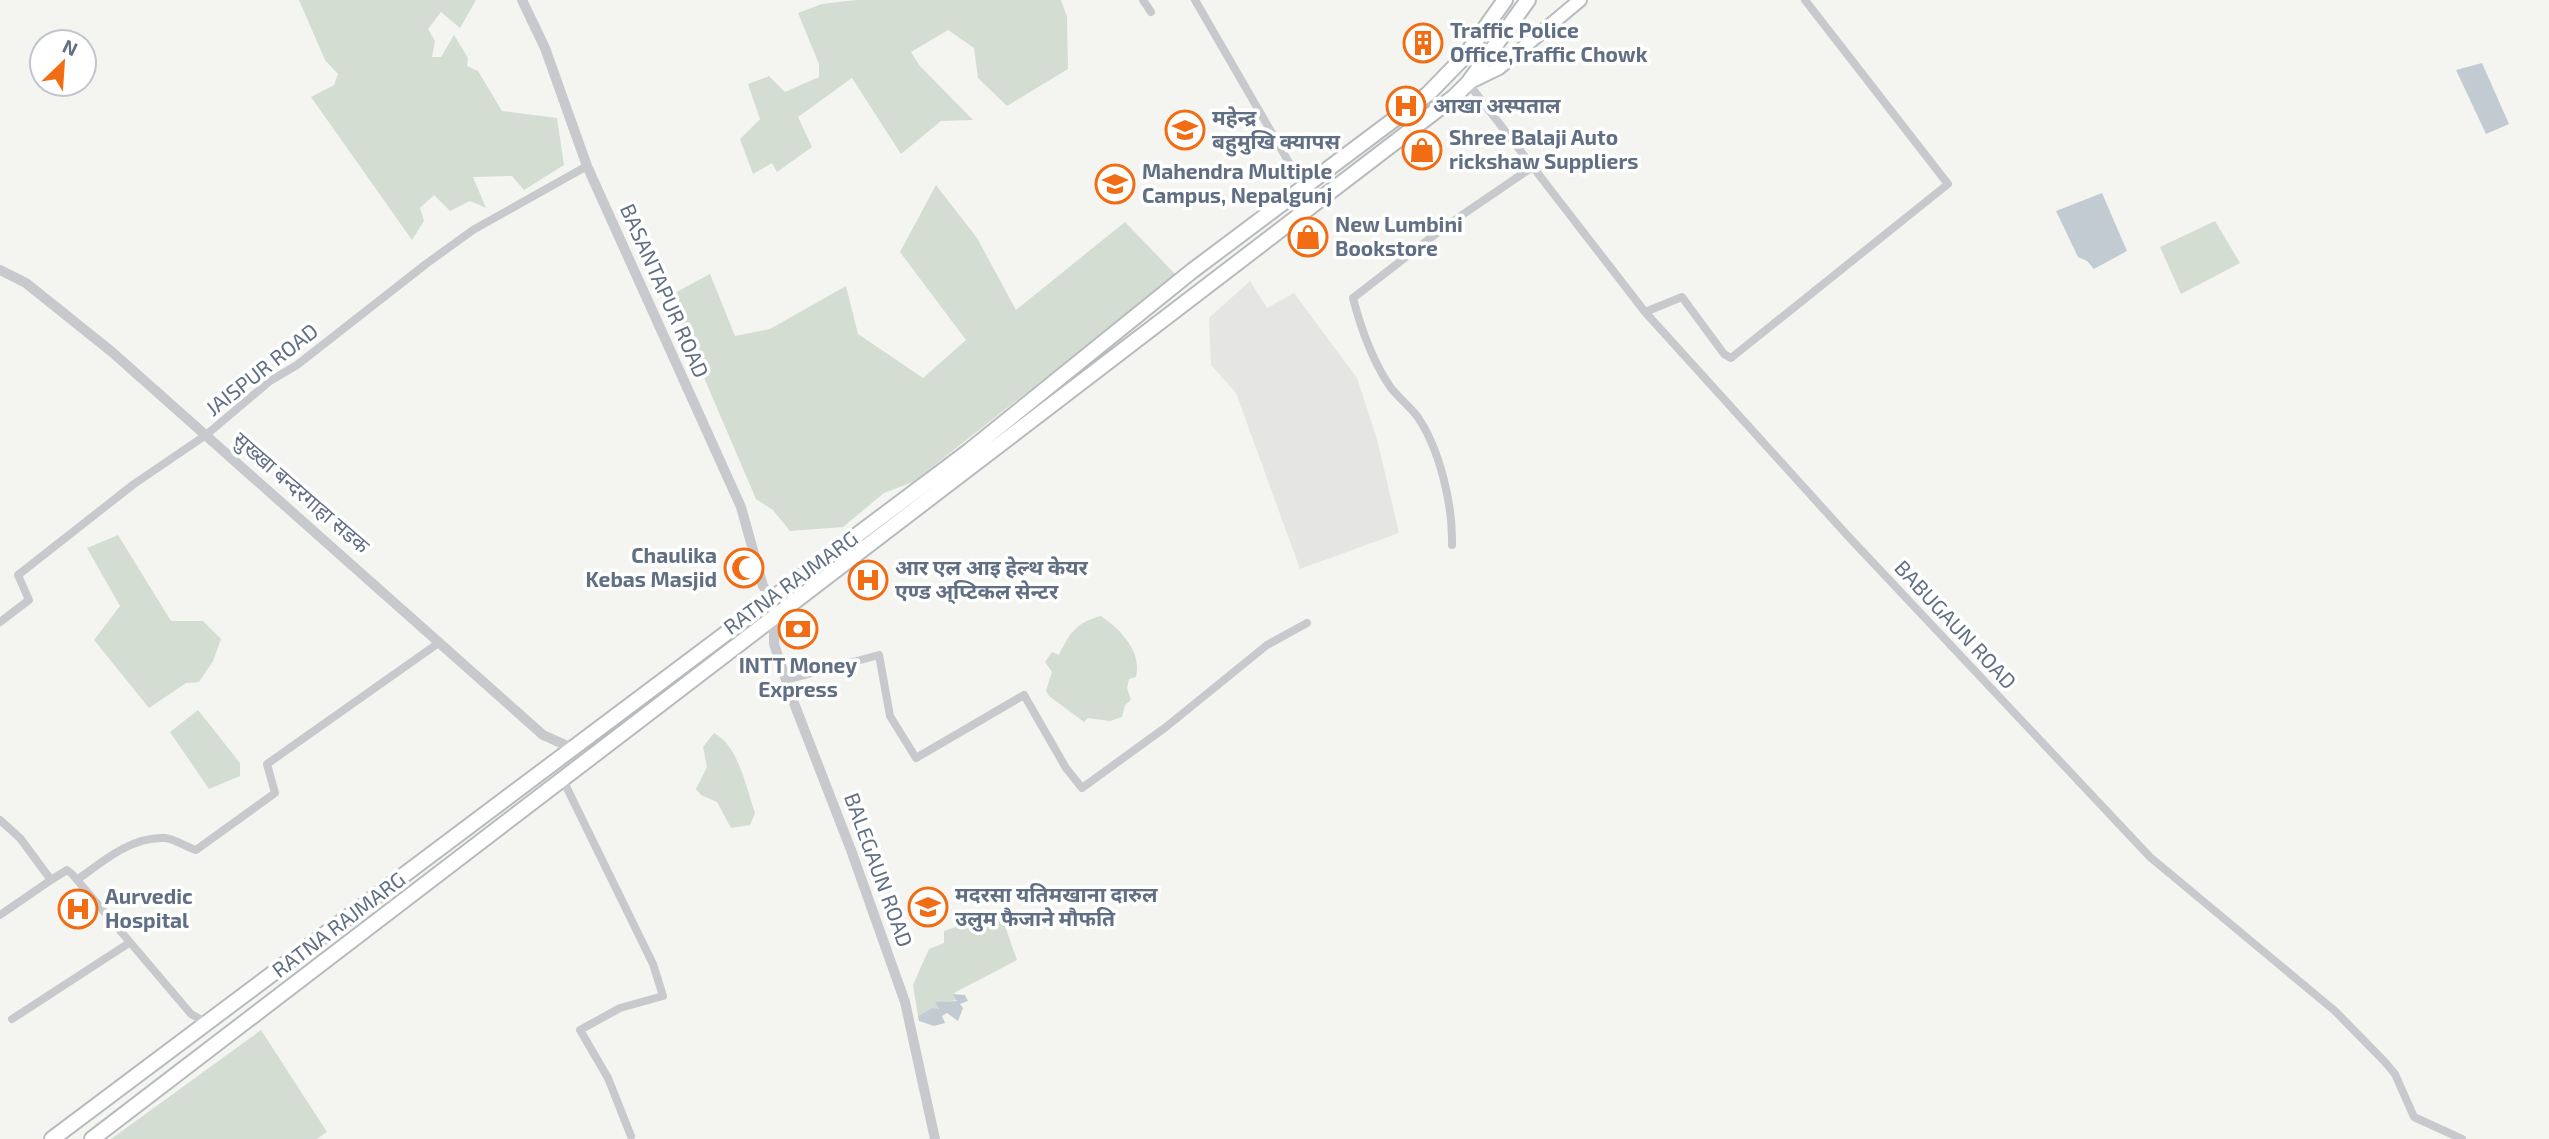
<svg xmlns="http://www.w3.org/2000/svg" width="2549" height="1139" viewBox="0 0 2549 1139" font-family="'Exo 2','Noto Sans Devanagari',sans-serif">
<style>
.built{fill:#e5e5e4}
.green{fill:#d3ddd1}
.water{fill:#c3cbd2}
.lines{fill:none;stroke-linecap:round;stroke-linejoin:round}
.primary-casing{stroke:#b9bcc0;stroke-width:16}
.trunk-casing{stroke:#b8bbbe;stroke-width:18}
.minor{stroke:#c7c9cd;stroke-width:8}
.tertiary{stroke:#c7c9cd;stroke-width:10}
.primary{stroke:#fff;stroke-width:12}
.trunk{stroke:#fff;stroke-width:14}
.labels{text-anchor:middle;stroke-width:7;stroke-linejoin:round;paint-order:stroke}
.poi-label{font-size:21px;font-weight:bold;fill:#616f84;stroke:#fff;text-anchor:start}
.street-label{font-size:21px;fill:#616f84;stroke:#fff}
</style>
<rect width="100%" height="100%" fill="#f4f5f0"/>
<path class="built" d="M1250 281 1267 308 1294 293 1357 378 1377 439 1399 533 1300 569 1236 393 1211 365 1209 318Z"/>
<path class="green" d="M299 0H476L460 28 441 12 428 29 435 41 432 57H441L454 35 468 58 467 66 478 71 502 111 557 118 564 165 524 190 512 176 473 177 486 208 470 201 450 211 434 195 420 208 424 221 412 240 311 97 334 85 338 74 325 60Z
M856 0H1061L1067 17 1068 69 1007 106 978 78 974 48 948 30 911 52 919 65 973 120 941 121 901 154 852 78 798 117 812 147 777 172 772 163 753 174 740 139 760 119 748 84 769 76 785 92 819 77V64L798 13 822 4Z
M936 185 977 238 1016 310 1125 222 1176 275 913 482 884 493 843 527 790 531 773 510 756 499 669 296 710 274 735 336 770 329 846 286 858 334 923 378 966 340 900 252Z
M2215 221 2240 263 2181 294 2160 247Z
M118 535 171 621H203L221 639 213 661 199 682 186 683 149 708 94 640 120 606 87 548Z
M1101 616C1121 630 1142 651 1136 677L1129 679 1127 688 1131 700 1125 705 1122 717 1110 721 1088 718 1084 722 1049 696 1046 691 1052 672 1045 662 1052 652 1059 655C1070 633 1075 623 1101 616Z
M198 710 240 763V776L209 789 170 732Z
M714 733C739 746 746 788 755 813L750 825 731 828 717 802 701 795 696 789 707 767 703 747Z
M1000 912 1017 960 954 993 958 1000 936 1003 939 1010 932 1008 918 1016 913 985 929 949 944 943V931Z
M261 1030 327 1132 317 1139H111Z"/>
<path class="water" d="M2482 63 2509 124 2486 134 2456 70Z
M2102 193 2127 251 2094 269 2087 261 2078 257 2056 211Z
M953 994 965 995 968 1001 960 1004 963 1008 958 1021 947 1013 942 1016 945 1023 934 1026 919 1021 918 1016 932 1008 939 1009 935 1002 957 1001Z"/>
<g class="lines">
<defs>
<path id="primary" d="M1468 83 1499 68 1580 0"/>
<path id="trunk" d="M52 1139 969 451 1192 271 1428 94 1465 56 1505 0
M92 1139 1454 97 1468 83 1528 0"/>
</defs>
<use href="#primary" class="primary-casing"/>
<use href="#trunk" class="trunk-casing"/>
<path class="minor" d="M1143 0 1151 12
M1195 0 1302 185 1305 184
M1468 83 1645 312 1847 535 2150 857 2335 1011 2384 1061 2395 1074 2414 1117 2462 1139
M1645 312 1682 297 1724 354 1731 358 1948 184 1805 0
M1452 545C1453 506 1440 449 1417 416 1409 406 1399 398 1391 388 1373 362 1361 329 1353 298L1446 226 1534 166
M0 622 29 600 18 575 134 484 206 435 270 381 297 365 426 264 473 230 587 166
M786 680 879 655 890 716 916 758 1024 695 1066 768 1082 788 1166 727 1267 645 1307 623
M563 780 653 964 663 996 620 1008 580 1030 608 1078 631 1136
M0 820 20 838 51 880 67 870 72 874 191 1014 209 1024
M77 880C103 861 132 836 165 838 175 839 186 847 196 850L275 793 267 764 440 642
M0 915 51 880
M12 1019 129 943"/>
<path class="tertiary" d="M522 0 545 48 587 166 741 507 763 586 771 596
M0 270 26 283 112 352 543 735 572 748
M774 619V644L792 698 851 850 905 1002 935 1139"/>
<use href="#primary" class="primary"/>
<use href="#trunk" class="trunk"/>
</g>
<defs>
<symbol id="building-ring" viewBox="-11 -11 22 22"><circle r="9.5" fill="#fff" stroke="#f26c13" stroke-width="1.5"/><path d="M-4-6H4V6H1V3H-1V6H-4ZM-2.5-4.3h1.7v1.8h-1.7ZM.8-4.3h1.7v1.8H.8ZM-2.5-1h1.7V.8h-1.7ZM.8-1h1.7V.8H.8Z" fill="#f26c13"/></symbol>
<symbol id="hospital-ring" viewBox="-11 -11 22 22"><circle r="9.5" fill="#fff" stroke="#f26c13" stroke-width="1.5"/><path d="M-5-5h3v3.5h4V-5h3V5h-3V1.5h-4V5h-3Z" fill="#f26c13"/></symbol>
<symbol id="university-ring" viewBox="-11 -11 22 22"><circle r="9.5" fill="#fff" stroke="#f26c13" stroke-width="1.5"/><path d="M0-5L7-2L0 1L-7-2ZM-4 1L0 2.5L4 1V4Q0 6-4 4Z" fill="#f26c13"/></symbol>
<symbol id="shop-ring" viewBox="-11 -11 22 22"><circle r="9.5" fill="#fff" stroke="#f26c13" stroke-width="1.5"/><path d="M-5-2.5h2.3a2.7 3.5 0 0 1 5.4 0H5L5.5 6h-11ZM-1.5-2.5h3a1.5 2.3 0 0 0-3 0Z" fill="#f26c13"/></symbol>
<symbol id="mosque-ring" viewBox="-11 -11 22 22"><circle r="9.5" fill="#fff" stroke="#f26c13" stroke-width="1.5"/><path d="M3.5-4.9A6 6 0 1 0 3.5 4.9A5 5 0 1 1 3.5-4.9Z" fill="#f26c13"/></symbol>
<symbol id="bank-ring" viewBox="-11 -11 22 22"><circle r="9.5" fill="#fff" stroke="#f26c13" stroke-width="1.5"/><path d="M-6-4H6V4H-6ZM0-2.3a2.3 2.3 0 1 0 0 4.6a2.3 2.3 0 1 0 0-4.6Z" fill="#f26c13"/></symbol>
<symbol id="school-ring" viewBox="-11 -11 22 22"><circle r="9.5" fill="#fff" stroke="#f26c13" stroke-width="1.5"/><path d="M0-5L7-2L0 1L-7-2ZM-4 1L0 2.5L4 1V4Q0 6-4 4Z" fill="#f26c13"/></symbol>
</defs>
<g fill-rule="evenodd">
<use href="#building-ring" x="1401" y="21" width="44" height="44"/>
<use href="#hospital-ring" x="1384" y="84" width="44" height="44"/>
<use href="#university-ring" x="1163" y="108" width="44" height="44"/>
<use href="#shop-ring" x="1400" y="128" width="44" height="44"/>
<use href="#university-ring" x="1093" y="162" width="44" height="44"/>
<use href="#shop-ring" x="1286" y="215" width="44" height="44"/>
<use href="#mosque-ring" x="722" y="546" width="44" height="44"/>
<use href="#hospital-ring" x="846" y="558" width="44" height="44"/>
<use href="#bank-ring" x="776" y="607" width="44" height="44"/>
<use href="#school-ring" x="906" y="885" width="44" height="44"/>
<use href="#hospital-ring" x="56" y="887" width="44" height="44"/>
</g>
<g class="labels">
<g class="poi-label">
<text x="1450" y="38">Traffic Police<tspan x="1450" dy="24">Office,Traffic Chowk</tspan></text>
<text x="1433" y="113">आखा अस्पताल</text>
<text x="1212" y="125">महेन्द्र<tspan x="1212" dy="24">बहुमुखि क्यापस</tspan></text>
<text x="1449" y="145">Shree Balaji Auto<tspan x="1449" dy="24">rickshaw Suppliers</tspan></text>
<text x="1142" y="179">Mahendra Multiple<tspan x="1142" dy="24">Campus, Nepalgunj</tspan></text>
<text x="1335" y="232">New Lumbini<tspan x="1335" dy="24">Bookstore</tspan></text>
<text x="717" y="563" text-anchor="end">Chaulika<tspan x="717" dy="24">Kebas Masjid</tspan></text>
<text x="895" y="575">आर एल आइ हेल्थ केयर<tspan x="895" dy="24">एण्ड अ्प्टिकल सेन्टर</tspan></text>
<text x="798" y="673" text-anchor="middle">INTT Money<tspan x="798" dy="24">Express</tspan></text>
<text x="955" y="902">मदरसा यतिमखाना दारुल<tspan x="955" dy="24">उलुम फैजाने माैफति</tspan></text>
<text x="105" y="904">Aurvedic<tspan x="105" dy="24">Hospital</tspan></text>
</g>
<g class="street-label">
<text transform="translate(664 291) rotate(66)" y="7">BASANTAPUR ROAD</text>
<text transform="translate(262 370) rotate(-38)" y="7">JAISPUR ROAD</text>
<text transform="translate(301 493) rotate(41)" y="7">सुख्खा बन्दरगाहा सडक</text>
<text transform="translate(791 583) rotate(-36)" y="7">RATNA RAJMARG</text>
<text transform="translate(1955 625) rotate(47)" y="7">BABUGAUN ROAD</text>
<text transform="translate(878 870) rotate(70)" y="7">BALEGAUN ROAD</text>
<text transform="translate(339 925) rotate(-37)" y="7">RATNA RAJMARG</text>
</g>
</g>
<g transform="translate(63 63) rotate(25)"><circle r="33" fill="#ffffff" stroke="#c0c5ce" stroke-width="2"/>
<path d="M0-5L12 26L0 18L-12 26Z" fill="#f26c13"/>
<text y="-10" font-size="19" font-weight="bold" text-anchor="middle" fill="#616f84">N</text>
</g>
</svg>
